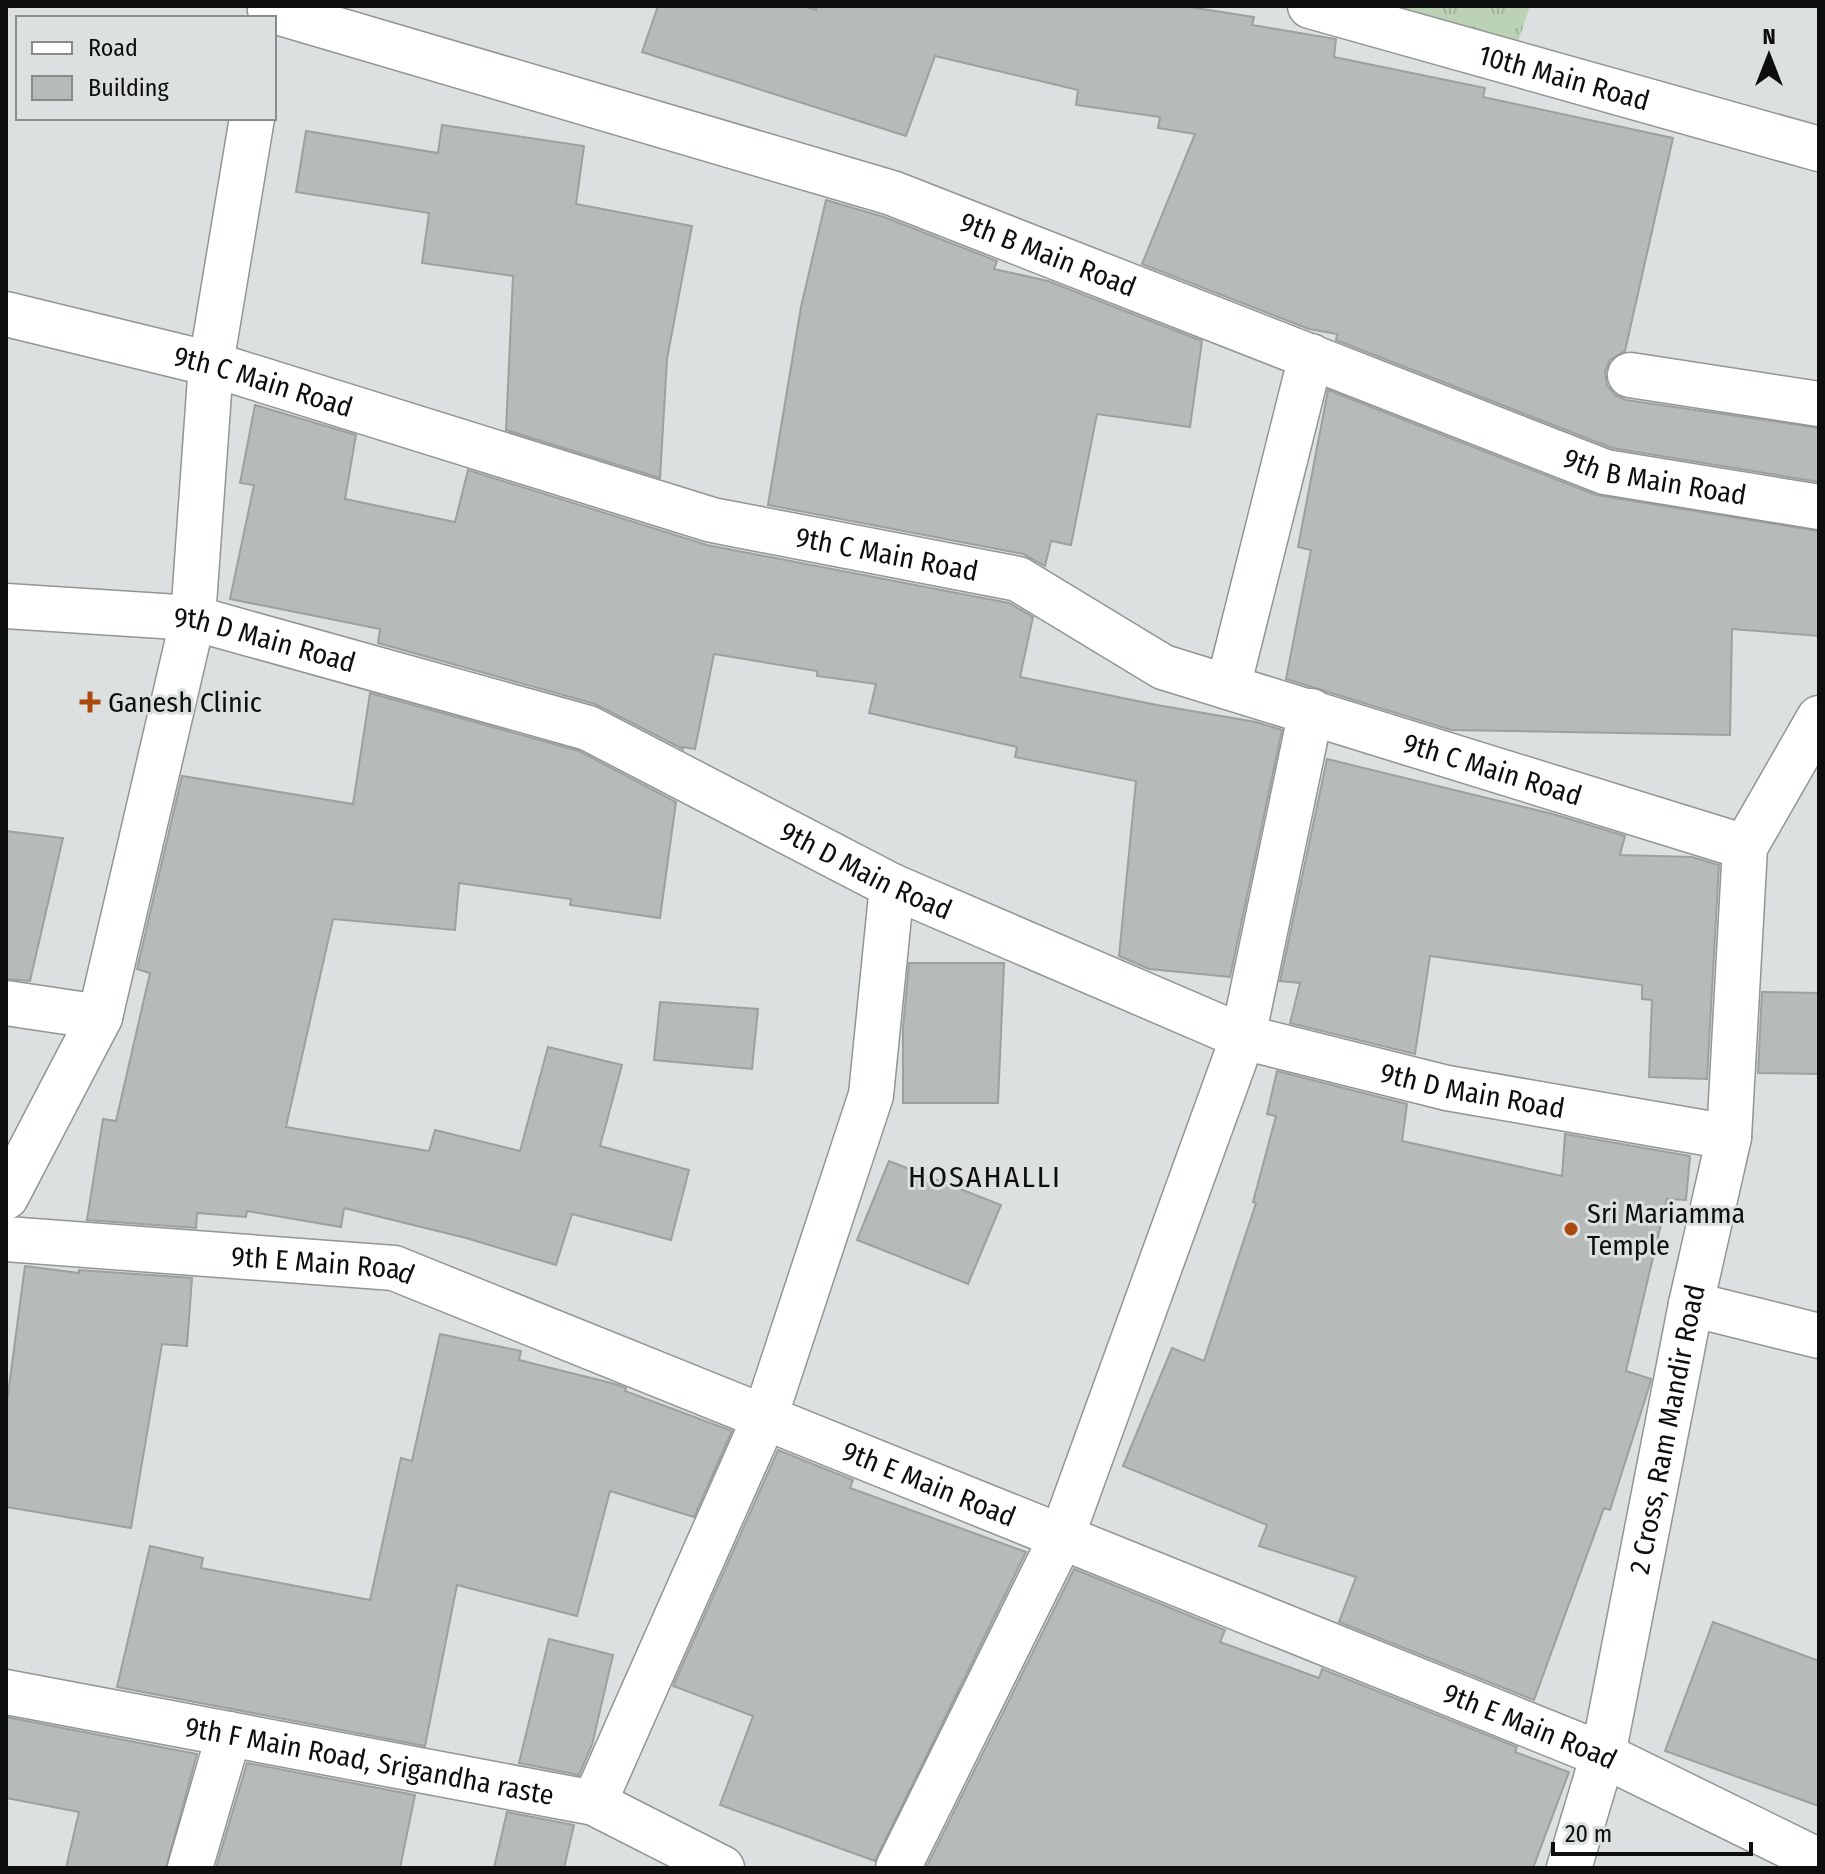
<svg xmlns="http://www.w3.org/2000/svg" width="1825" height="1874" viewBox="0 0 1825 1874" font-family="'Fira Sans Condensed',sans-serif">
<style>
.park{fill:url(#park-tufts)}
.building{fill:#b6bab9;stroke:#9ca09e;stroke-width:2}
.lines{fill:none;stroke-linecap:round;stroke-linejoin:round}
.minor-casing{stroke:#919595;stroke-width:47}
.minor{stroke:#fff;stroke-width:44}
.poi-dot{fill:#ac4a0e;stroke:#dce0e0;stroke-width:3}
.labels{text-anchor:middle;stroke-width:6;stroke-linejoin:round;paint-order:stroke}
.street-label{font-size:28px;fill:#0d0f0f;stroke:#dce0e0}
.poi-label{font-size:28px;fill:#0d0f0f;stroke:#dce0e0;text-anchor:start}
.neighbourhood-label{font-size:30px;letter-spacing:2px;fill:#0d0f0f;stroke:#dce0e0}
</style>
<defs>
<pattern id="park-tufts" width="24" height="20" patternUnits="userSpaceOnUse" patternTransform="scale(2)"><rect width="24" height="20" fill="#bcd2b6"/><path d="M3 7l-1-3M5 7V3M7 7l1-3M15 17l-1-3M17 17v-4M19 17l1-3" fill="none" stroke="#a0b39b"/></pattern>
</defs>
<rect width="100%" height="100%" fill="#dce0e0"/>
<path class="park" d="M1338 6H1530L1515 51Z"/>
<path class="building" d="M658 6H804L816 10V6H1183L1254 17 1252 25 1336 39 1334 57 1485 88 1483 97 1673 138 1625 351 1610 360 1605 372 1607 385 1615 395 1626 400 1819 428V482L1612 448 1336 340 1337 334 1309 329 1142 264 1195 134 1158 128 1160 117 1076 105 1078 90 935 56 906 136 642 52Z
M442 125 584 146 576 204 692 226 667 359 660 478 506 430 513 276 422 263 429 213 296 192 306 131 438 153Z
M826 200 884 217 997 261 994 269 1048 281 1202 341 1190 427 1097 414 1071 545 1051 541 1045 566 1023 554 768 505 801 307Z
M1328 390 1596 495 1819 531V636L1732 629 1730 735 1451 730 1286 679 1311 550 1298 547Z
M255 405 356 435 345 499 455 522 468 470 707 545 1009 603 1033 617 1020 677 1157 705 1256 722 1282 730 1230 977 1149 969 1119 956 1136 781 1015 757 1017 747 869 713 876 684 817 676V671L714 654 695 749 683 747V749L595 704 378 643 380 629 230 599 254 485 240 483Z
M370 693 579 751 676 802 660 918 570 905 571 899 459 883 455 930 333 919 286 1127 429 1151 435 1130 520 1151 548 1047 622 1065 600 1146 689 1170 671 1240 572 1214 556 1265 466 1238 344 1208 341 1227 247 1211 246 1217 197 1213 196 1228 87 1220 103 1119 116 1121 150 973 137 969 182 776 353 804Z
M1327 759 1553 814 1625 836 1620 855 1692 857 1719 865 1707 1079 1649 1077 1652 1000 1642 999V985L1430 956 1415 1054 1290 1023 1300 983 1280 981Z
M6 831 63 838 30 981 6 979Z
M909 963H1004L998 1103H903V1028Z
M1762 992 1819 993V1074L1758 1073Z
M660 1002 758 1009 752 1069 654 1060Z
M1277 1071 1407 1104 1402 1141 1562 1176 1565 1134 1690 1156 1686 1200 1667 1199 1626 1371 1651 1379 1649 1387 1610 1510 1604 1508 1534 1700 1339 1622 1356 1577 1259 1546 1267 1525 1123 1466 1172 1348 1204 1361 1256 1203 1253 1202 1276 1116 1267 1114Z
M889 1161 1001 1205 968 1284 857 1240Z
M25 1266 79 1273V1270L192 1278 187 1346 162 1344 131 1528 6 1507V1409Z
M440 1334 521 1351 519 1360 615 1384 626 1388 625 1391 732 1431 694 1517 610 1491 577 1616 457 1585 425 1746 117 1687 150 1546 203 1558 201 1568 370 1600 401 1458 412 1461Z
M778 1450 853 1480 850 1488 1026 1552 875 1861 720 1805 753 1716 673 1686Z
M1074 1569 1225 1630 1220 1642 1319 1678 1322 1669 1517 1747 1515 1752 1569 1772 1533 1868H926Z
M1713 1622 1819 1661V1806L1665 1751Z
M549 1639 613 1655 592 1745 579 1775 519 1763Z
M6 1717 197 1754 166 1868H66L79 1812 6 1798Z
M247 1763 415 1795 400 1868H216Z
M507 1812 574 1825 564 1868H494Z"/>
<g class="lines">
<defs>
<g id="minor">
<path id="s1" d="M1310 6 1819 149"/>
<path id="s2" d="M270 10 892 193 1605 472 1819 507"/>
<path id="s3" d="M6 314 211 364 712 520 1018 579 1163 667 1745 847"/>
<path d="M1630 375 1819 404"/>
<path id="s4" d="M6 606 193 618 588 728 892 886 1243 1037 1447 1088 1729 1137"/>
<path d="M1228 687 1311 356"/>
<path d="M6 1003 100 1017"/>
<path d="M6 1197 100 1017 193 618 211 364 252 118"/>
<path id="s5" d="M6 1239 394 1268 1603 1755 1819 1861"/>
<path d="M1691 1304 1819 1336"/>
<path id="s6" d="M6 1692 594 1803 722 1868"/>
<path d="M594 1803 765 1417 871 1095 892 886"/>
<path d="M190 1868 229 1734"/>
<path d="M898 1868 1062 1536 1243 1037 1311 711"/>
<path id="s7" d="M1569 1868 1603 1755 1691 1304 1729 1137 1745 847 1819 718"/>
</g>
</defs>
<use href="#minor" class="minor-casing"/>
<use href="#minor" class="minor"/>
</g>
<g class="poi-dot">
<path d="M86 690h8v8h8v8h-8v8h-8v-8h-8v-8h8z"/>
<circle cx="1571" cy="1229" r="8"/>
</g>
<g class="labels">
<g class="street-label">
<text dy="10" stroke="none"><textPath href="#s1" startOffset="264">10th Main Road</textPath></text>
<text dy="10" stroke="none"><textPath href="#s2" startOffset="816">9th B Main Road</textPath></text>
<text dy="10" stroke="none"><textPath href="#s3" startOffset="266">9th C Main Road</textPath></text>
<text dy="10" stroke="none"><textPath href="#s2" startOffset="1464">9th B Main Road</textPath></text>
<text dy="10" stroke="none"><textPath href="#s3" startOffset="914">9th C Main Road</textPath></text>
<text dy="10" stroke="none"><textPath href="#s4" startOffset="262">9th D Main Road</textPath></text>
<text dy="10" stroke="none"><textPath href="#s3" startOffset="1562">9th C Main Road</textPath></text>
<text dy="10" stroke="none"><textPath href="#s4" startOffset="910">9th D Main Road</textPath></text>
<text dy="10" stroke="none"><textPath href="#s4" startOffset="1558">9th D Main Road</textPath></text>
<text dy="10" stroke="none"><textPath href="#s5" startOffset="318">9th E Main Road</textPath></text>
<text dy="10" stroke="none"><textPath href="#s7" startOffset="450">2 Cross, Ram Mandir Road</textPath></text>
<text dy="10" stroke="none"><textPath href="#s5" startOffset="966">9th E Main Road</textPath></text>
<text dy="10" stroke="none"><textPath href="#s5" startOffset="1614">9th E Main Road</textPath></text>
<text dy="10" stroke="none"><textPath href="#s6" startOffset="370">9th F Main Road, Srigandha raste</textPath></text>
</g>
<g class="poi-label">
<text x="108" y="712">Ganesh Clinic</text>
<text x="1587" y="1223">Sri Mariamma<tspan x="1587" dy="32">Temple</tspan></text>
</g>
<g class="neighbourhood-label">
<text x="985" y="1187">HOSAHALLI</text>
</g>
</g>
<rect width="1825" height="1874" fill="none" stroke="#0d0f0f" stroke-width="16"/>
<rect x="16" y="16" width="260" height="104" fill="#dce0e0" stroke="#898c8c" stroke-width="2"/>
<rect x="32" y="42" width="40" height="12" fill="#ffffff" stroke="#898c8c" stroke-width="2"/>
<text x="88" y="56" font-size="24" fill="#0d0f0f">Road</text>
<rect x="32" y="76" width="40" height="24" fill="#b6bab9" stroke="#898c8c" stroke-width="2"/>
<text x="88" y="96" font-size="24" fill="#0d0f0f">Building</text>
<g transform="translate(1769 56)" stroke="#dce0e0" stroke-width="6" paint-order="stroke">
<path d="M0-6L14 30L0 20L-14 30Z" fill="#0d0f0f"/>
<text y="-12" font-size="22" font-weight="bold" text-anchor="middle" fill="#0d0f0f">N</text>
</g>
<path d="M1553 1842v12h198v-12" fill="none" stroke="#0d0f0f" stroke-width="4"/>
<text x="1565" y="1842" font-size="24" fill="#0d0f0f" stroke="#dce0e0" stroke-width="6" paint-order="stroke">20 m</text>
</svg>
